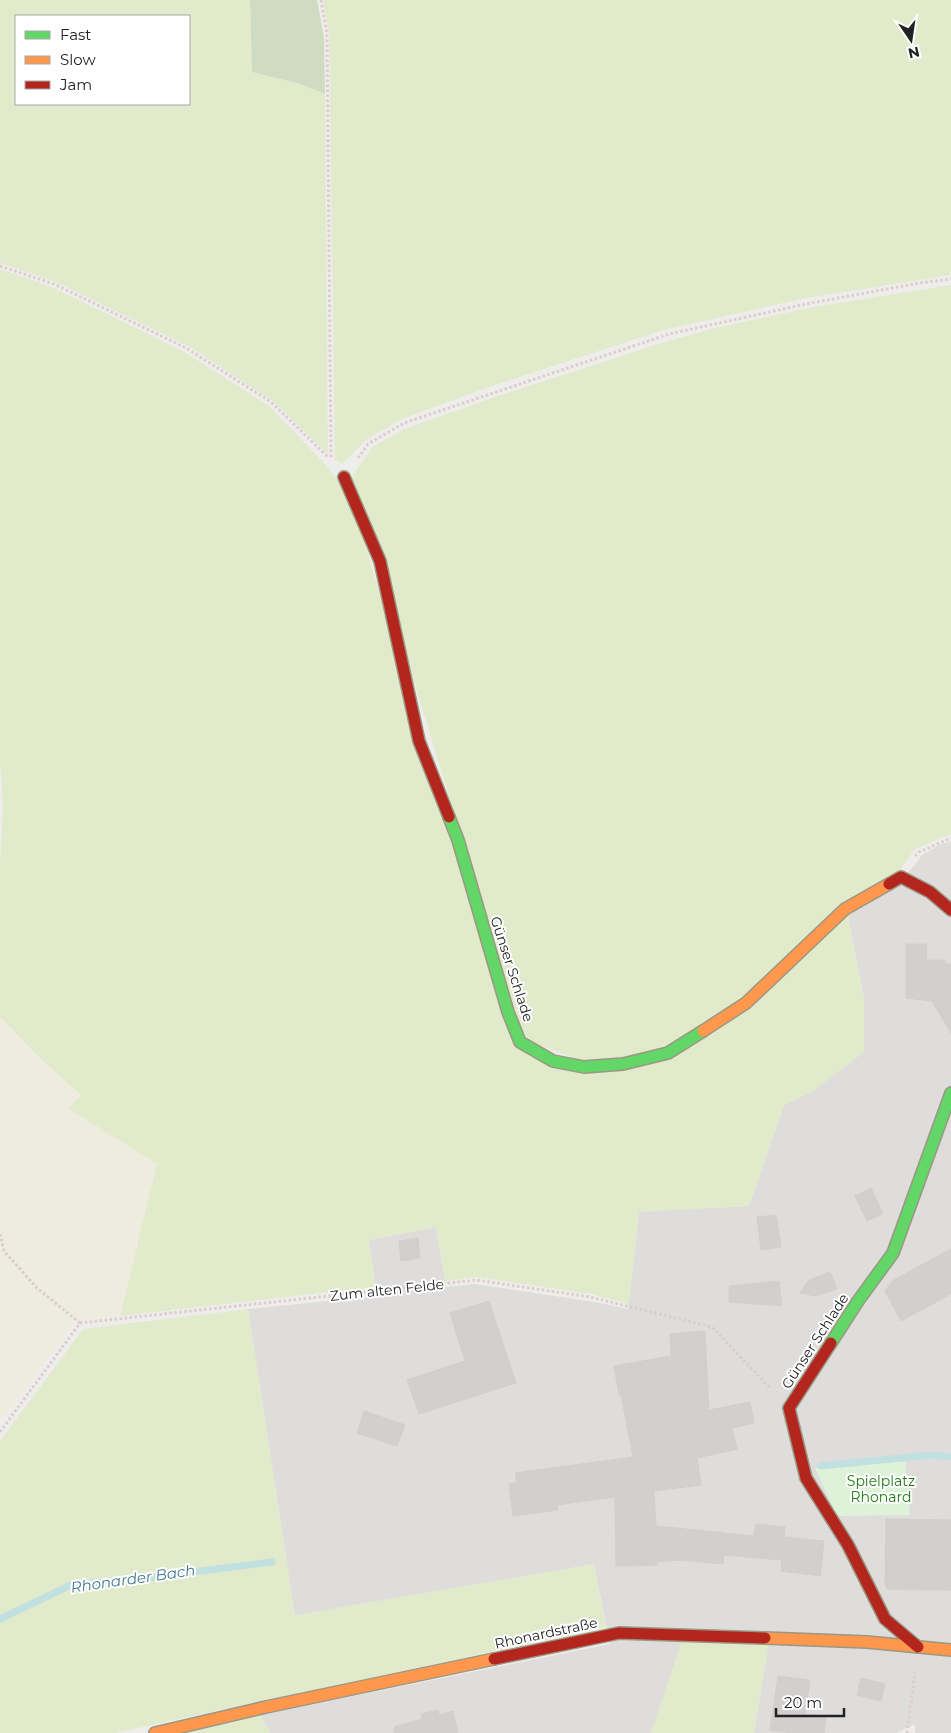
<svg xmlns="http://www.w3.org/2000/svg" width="951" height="1733" viewBox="0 0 951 1733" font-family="Montserrat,sans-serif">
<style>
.residential{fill:#dfdddc}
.farmland{fill:#eeecdf}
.grass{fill:#e2eacc;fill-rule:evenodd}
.forest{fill:#d0dcc2}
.park{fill:#def2d9}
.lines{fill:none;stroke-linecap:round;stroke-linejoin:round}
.stream{stroke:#c1e0e0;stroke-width:7}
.building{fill:#d2cfce;stroke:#d2cecc}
.fast-casing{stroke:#9a9783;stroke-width:14}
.slow-casing{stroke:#9a9783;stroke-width:14}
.jam-casing{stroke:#9a9783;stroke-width:14}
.path{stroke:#dbcdce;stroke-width:3;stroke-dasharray:2.5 2.5;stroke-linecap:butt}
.fast{stroke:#63d668;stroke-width:11}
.slow{stroke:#ff974d;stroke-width:11}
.jam{stroke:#b3261e;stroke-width:11}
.labels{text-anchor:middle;stroke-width:4;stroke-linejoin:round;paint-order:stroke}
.street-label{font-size:14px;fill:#222;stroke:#fff}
.park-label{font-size:14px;fill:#1f7d13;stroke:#fff}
.water-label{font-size:15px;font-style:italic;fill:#46788e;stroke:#fff}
</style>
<rect width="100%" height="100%" fill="#efedeb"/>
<path class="residential" d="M951 841V1733H915V1724L896 1733H754L770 1633 684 1635 651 1733H270L260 1715 610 1644 594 1564 295 1616 248 1309 377 1296 369 1240 436 1227 446 1287 475 1284 595 1302 628 1309 639 1211 749 1206 784 1105 813 1091 864 1000 847 911 901 882 922 855 939 845Z"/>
<path class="farmland" d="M0 1017 42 1060 81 1095 69 1109 157 1164 120 1316 75 1322 0 1421Z"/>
<path class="grass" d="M0 0H250L252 72 297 83 325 94 328 454 273 401 188 346 56 282 0 263ZM16 16H189V104H16Z
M323 0H951V275L806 298 663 330 483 389 402 419 366 440 342 464 335 460 329 34Z
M0 269 52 287 183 351 268 405 325 464 340 483 359 523 500 1007 552 1065 669 1057 847 911 864 1000V1052L813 1091 784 1105 749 1206 639 1212 629 1304 590 1294 476 1277 445 1281 436 1227 369 1240 376 1287 120 1316 157 1164 69 1109 81 1095 42 1060 0 1017V864L3 805 0 761Z
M951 285V834L915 849 897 874 744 1000 668 1049 586 1063 524 1039 351 478 373 446 407 428 492 398 658 344 715 328 808 308Z
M248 1309 295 1615 594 1564 606 1627 115 1733H0V1441L83 1329Z
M684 1635 769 1642 754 1733H651Z
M260 1715 270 1733H185Z"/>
<path class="forest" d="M250 0H317L324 37 325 94 297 83 252 72Z"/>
<path class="park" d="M905 1461 910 1515 837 1516 815 1468Z"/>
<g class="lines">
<path class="stream" d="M821 1466 931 1455 951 1457
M0 1619 71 1585 138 1579 272 1562"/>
</g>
<path class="building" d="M906 944H927L926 960H945V964H951V1033L932 1001 906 998Z
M871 1188 883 1214 867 1221 855 1196Z
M776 1215 781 1247 761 1250 757 1217Z
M418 1238 420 1258 401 1261 399 1241Z
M951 1249V1294L901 1321 885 1291 892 1281Z
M830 1272 837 1289 816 1296 800 1293 809 1280Z
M779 1281 782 1306 729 1302V1286Z
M489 1301 516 1383 419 1414 407 1380 465 1361 450 1313Z
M705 1331 709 1410 750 1402 754 1423 732 1428 737 1449 697 1458 701 1485 654 1491 656 1526 754 1536 756 1524 785 1527 784 1537 824 1541 820 1576 781 1571 782 1560 724 1555 723 1564 680 1560 657 1562V1565L616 1566 615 1497 557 1505 558 1510 513 1516 509 1484 517 1483 515 1473 633 1457 621 1395H619L614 1366 671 1356 670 1334Z
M364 1411 405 1425 397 1446 357 1433Z
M886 1519 951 1520V1590L887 1589 885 1584Z
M778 1676 810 1680 805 1714 826 1717 824 1733H791L770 1730Z
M861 1678 885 1684 881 1701 857 1695Z
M438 1710 439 1715 453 1711 458 1733H394V1727L422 1719 421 1714Z"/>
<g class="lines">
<defs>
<path id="fast" d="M449 817 458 840 508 1012 520 1042 553 1061 584 1067 623 1064 668 1053 703 1031
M831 1343 858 1301 893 1253 951 1093"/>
<path id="slow" d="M703 1031 746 1003 845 909 889 884
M765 1638 867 1642 951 1650
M155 1733 266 1707 494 1659"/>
<path id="jam" d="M344 477 380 561 419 741 449 817
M889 884 901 877 930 892 951 910
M831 1343 789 1408 806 1478 848 1545 885 1619 918 1647
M494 1659 619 1633 765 1638"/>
</defs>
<use href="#fast" class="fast-casing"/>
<use href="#slow" class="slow-casing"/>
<use href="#jam" class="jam-casing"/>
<path class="path" d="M321 0 327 34 331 457
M0 266 54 284 186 348 271 402 329 458
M358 458 368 444 404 423 669 334 806 304 919 283 951 279
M915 856 919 852 951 838
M0 1234 4 1251 37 1288 80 1323
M0 1432 80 1323 476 1280 590 1297 712 1327 771 1389
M907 1733 915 1672"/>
<use href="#fast" class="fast"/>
<use href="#slow" class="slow"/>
<use href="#jam" class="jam"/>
</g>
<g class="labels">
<g class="street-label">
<text transform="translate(512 969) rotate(72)" y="5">Günser Schlade</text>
<text transform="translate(387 1290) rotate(-6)" y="5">Zum alten Felde</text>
<text transform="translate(815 1341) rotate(-57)" y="5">Günser Schlade</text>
<text transform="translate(546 1633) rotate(-12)" y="5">Rhonardstraße</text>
</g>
<g class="park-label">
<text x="881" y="1486">Spielplatz<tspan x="881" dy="16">Rhonard</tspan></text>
</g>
<g class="water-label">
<text transform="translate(133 1579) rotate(-8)" y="5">Rhonarder Bach</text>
</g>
</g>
<rect x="15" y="15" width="175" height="90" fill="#ffffff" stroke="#a7a7a7"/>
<rect x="25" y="31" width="25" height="8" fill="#63d668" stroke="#a7a7a7"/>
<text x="60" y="40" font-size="15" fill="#222222">Fast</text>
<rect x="25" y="56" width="25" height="8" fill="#ff974d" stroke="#a7a7a7"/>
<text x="60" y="65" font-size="15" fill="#222222">Slow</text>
<rect x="25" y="81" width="25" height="8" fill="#b3261e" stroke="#a7a7a7"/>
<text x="60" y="90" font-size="15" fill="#222222">Jam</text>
<g transform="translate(911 40) rotate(167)" stroke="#ffffff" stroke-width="4" paint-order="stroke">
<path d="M0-4L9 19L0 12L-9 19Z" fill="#222222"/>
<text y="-8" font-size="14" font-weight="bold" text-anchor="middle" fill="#222222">N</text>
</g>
<path d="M776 1708v8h68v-8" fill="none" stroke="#222222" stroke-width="2.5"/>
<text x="784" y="1708" font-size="15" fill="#222222" stroke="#ffffff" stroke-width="4" paint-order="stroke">20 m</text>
</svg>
